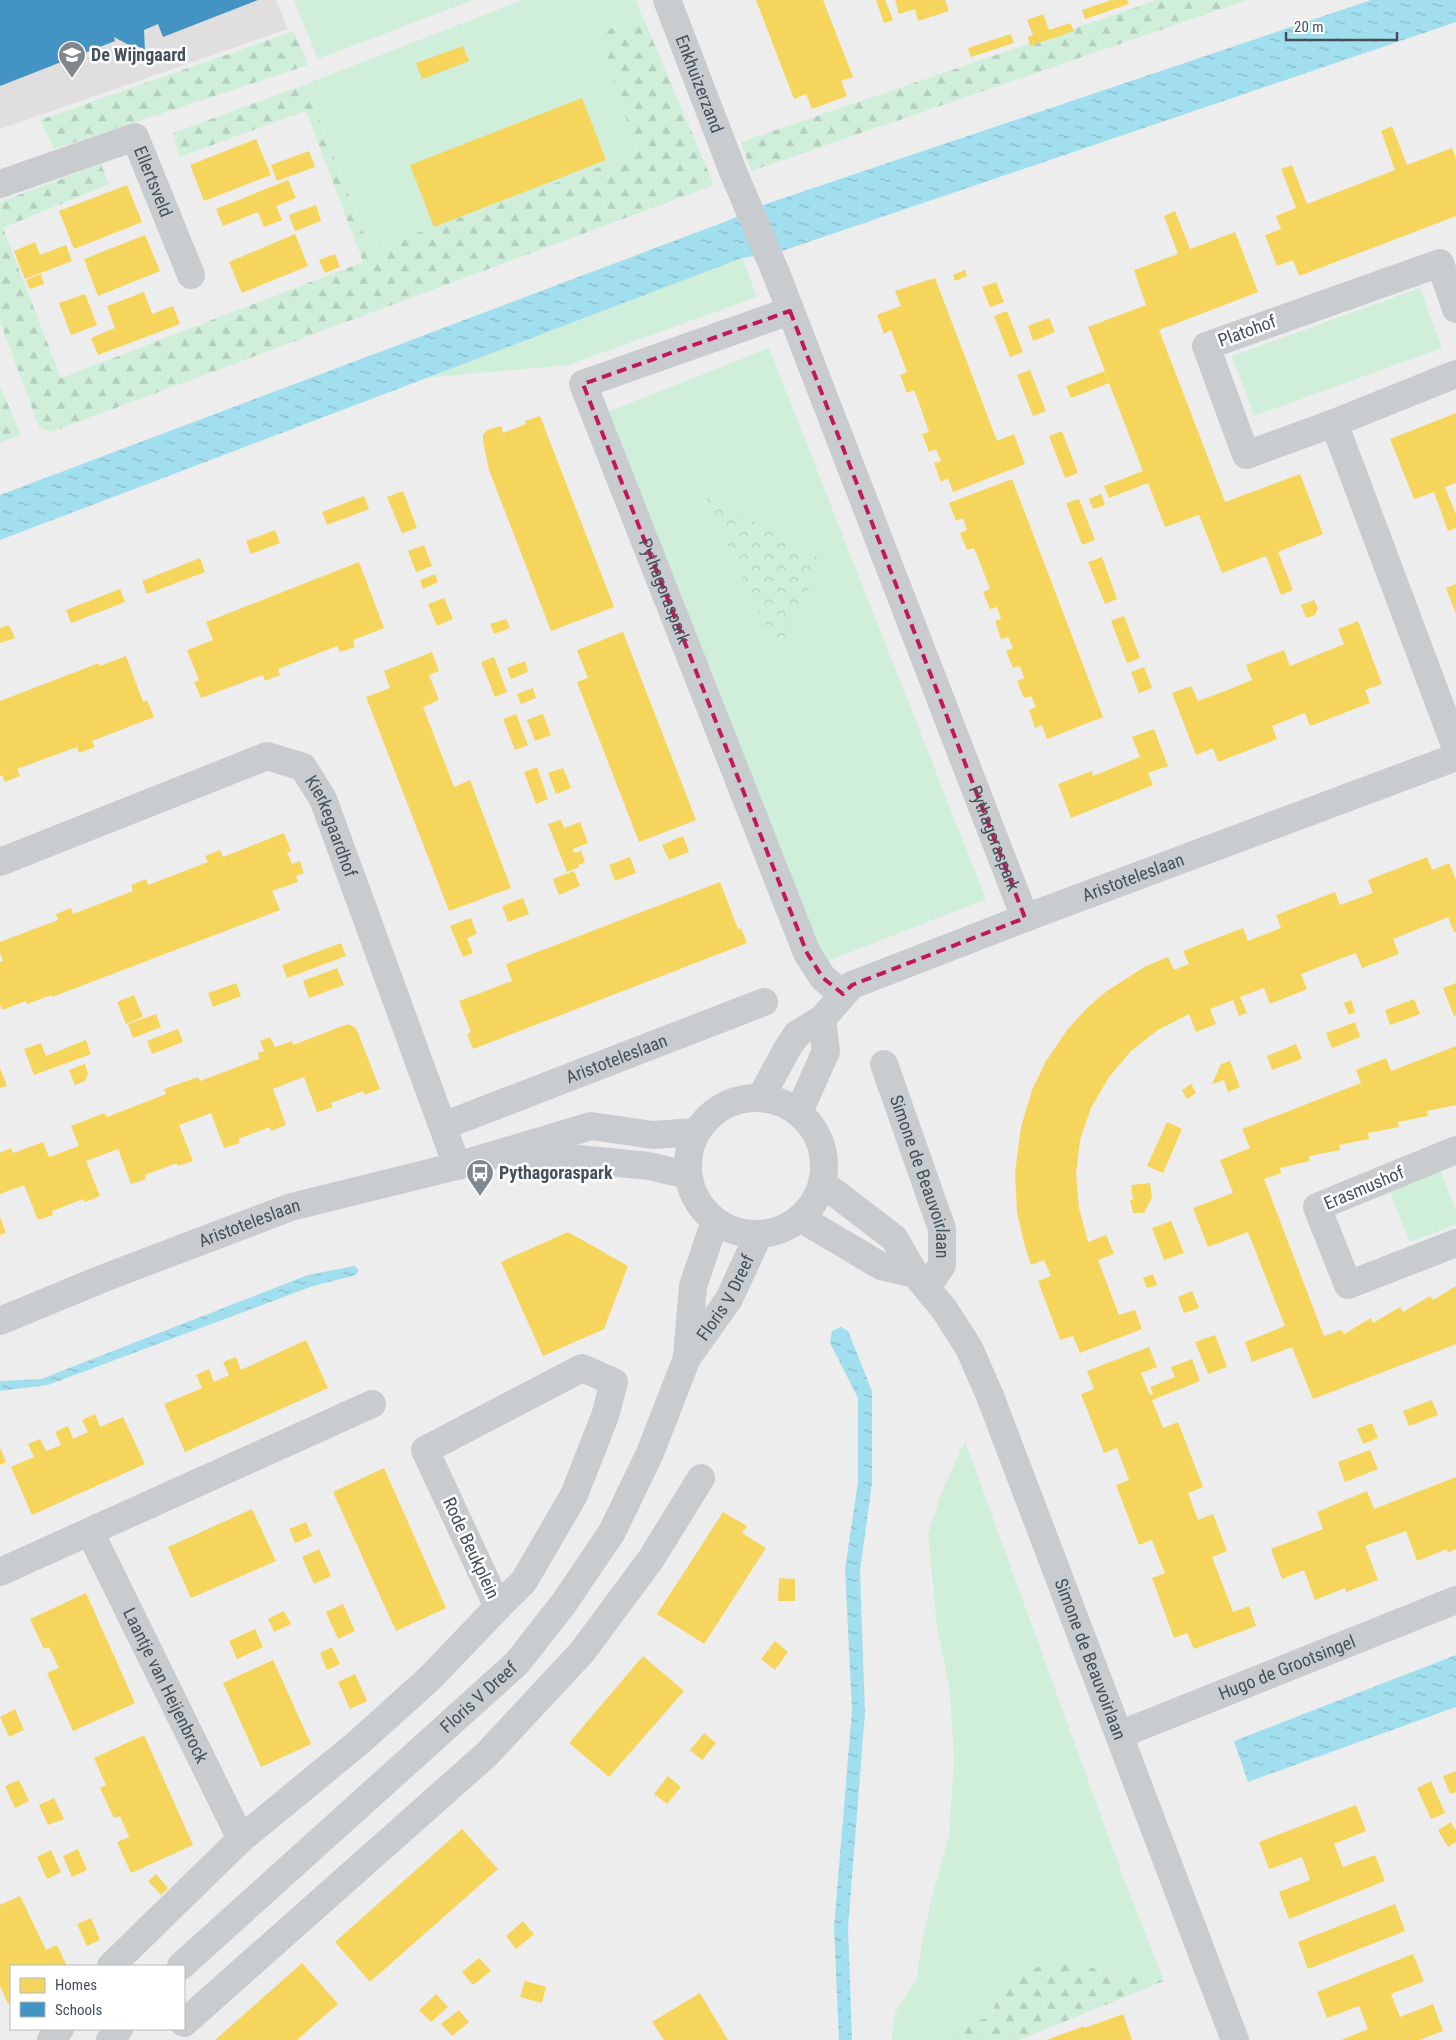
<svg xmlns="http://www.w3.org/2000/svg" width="1456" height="2040" viewBox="0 0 1456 2040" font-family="'Roboto Condensed',sans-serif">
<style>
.education{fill:#e0dedf}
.grass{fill:#d0efdb}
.forest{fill:url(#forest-firs)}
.park{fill:url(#park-crowns)}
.water{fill:url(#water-ripples)}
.homes{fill:#f6d55c}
.schools{fill:#4393c3}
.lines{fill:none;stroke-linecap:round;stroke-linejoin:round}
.minor{stroke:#c9ccce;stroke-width:28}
.tertiary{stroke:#c9ccce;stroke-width:28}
.marked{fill:none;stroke:#c2185b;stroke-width:4;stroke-dasharray:10 6;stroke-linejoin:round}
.labels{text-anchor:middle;stroke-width:5;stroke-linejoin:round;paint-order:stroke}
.poi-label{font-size:18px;font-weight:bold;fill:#44505a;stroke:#fff;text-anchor:start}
.street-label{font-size:18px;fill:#44505a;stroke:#fff}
</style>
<defs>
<pattern id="forest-firs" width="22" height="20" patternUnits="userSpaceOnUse" patternTransform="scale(1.25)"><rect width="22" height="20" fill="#d0efdb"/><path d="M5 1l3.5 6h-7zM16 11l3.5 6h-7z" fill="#b4cfbe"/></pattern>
<pattern id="park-crowns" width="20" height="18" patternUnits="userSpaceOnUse" patternTransform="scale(1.25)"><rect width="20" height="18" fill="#d0efdb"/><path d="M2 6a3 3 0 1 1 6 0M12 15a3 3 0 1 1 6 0" fill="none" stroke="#b4cfbe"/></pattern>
<pattern id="water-ripples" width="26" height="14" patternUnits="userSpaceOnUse" patternTransform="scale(1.25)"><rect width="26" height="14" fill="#a2dfee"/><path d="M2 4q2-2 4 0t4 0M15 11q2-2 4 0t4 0" fill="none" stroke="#86b7c4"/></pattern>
</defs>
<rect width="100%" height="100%" fill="#eeeded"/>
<path class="education" d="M0 0H276L288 29 0 129Z"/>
<path class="grass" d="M294 0H473L318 59Z
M522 0H636L642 15 597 34 638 153 370 250 306 84Z
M742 258 757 297 568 365 425 378Z
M1420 288 1442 348 1254 416 1232 356Z
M769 348 986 899 823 963 605 413Z
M1440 1170 1456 1210V1224L1410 1242 1389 1190Z
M965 1441 1121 1871 1164 1981 1064 1963 996 2000 991 2016 943 2034 940 2040H891L895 2013 916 1980 921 1947 933 1892 949 1836 954 1761 950 1691 937 1627 928 1534 943 1489Z"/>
<path class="forest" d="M1157 0H1247L751 171 741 142Z
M642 15 714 185 51 432 39 427 0 322V202L101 164 109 184 3 228 61 378 363 262 306 111 179 157 173 133 306 84 370 250 638 153 597 34Z
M294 31 308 65 54 149 40 120Z
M0 386 21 435 0 443Z
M1064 1963 1164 1981 1019 2040H940L943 2034 991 2016C995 2006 998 1992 1005 1983 1018 1968 1046 1966 1064 1963Z"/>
<path class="park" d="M703 492 824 560 777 651Z"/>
<path class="water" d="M1371 0H1456V22L779 252 742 258 0 540V495L727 221 763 205Z
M354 1266 359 1270 356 1275 310 1287 48 1385 0 1391V1381L41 1379 308 1275Z
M841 1327 848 1331 872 1391V1483L860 1571 865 1713 848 1928 852 2040H839L834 1927 852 1710 845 1569 858 1482V1398L830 1343 832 1331Z
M1456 1655V1707L1248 1782 1234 1741Z"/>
<path class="homes" d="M756 0H823L853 77 841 81 847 96 812 109 806 94 794 99Z
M876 0H885L893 20 884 23Z
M895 0H945L949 11 918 21 915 9 899 14Z
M1112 0H1127L1129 4 1085 19 1082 10Z
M1043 14 1049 30 1070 23 1074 31 1030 46 1028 37 1033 35 1027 20Z
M1011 34 1014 43 971 57 968 48Z
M463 46 469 61 422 79 416 63Z
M582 98 606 160 434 227 410 165Z
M1392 126 1407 165 1452 148 1456 159V216L1299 276 1293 260 1277 266 1265 235 1281 229 1276 216 1296 208 1281 169 1292 165 1307 204 1395 170 1381 131Z
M256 139 271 175 204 201 190 165Z
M309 151 315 167 277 181 271 165Z
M288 180 296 198 276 206 282 220 264 227 258 212 223 226 216 209Z
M127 185 142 222 74 249 59 211Z
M316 205 321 221 295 231 289 215Z
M1175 211 1190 249 1235 232 1258 292 1159 330 1225 502 1300 474 1323 534 1278 552 1293 590 1281 595 1266 556 1222 573 1199 515 1165 527 1148 483 1109 498 1104 486 1143 471 1109 383 1071 398 1066 386 1105 371 1088 327 1146 305 1134 270 1178 254 1164 216Z
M295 234 308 266 242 293 229 262Z
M145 235 160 271 98 296 84 259Z
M35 242 40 255 66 245 72 261 25 279 14 251Z
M335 254 340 267 325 273 319 260Z
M965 270 967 276 955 281 953 275Z
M41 274 44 284 30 289 26 280Z
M935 278 997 441 1014 434 1025 464 953 492 948 478 941 482 934 463 941 461 936 449 929 452 922 434 929 432 919 403 914 390 907 393 900 375 907 372 891 330 884 334 877 315 901 306 895 291Z
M996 282 1004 302 990 307 982 287Z
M144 292 152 314 173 306 180 324 98 355 91 338 115 328 107 306Z
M85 294 97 325 71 335 59 303Z
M1007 311 1023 352 1010 357 994 316Z
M1049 318 1055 332 1033 341 1028 326Z
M1030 370 1046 411 1033 416 1017 375Z
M1456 413V483L1445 487 1456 515V528L1448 531 1434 492 1414 499 1390 439Z
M540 416 614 607 551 631 489 470 483 441V435L487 430 501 426 503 433 526 424 525 421Z
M1062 431 1078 473 1065 478 1049 436Z
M1012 479 1103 717 1047 739 1042 725 1035 728 1029 710 1036 707 1031 696 1024 698 1017 681 1024 678 1020 666 1013 668 1006 651 1013 648 1008 637 1001 639 995 621 1001 619 997 607 990 609 983 592 990 589 979 560 974 548 967 550 960 533 967 530 963 518 956 521 949 503Z
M403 491 417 528 402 533 387 497Z
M1101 494 1105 505 1093 509 1089 499Z
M364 496 369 509 327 525 322 512Z
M1079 499 1095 540 1082 545 1066 503Z
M275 530 280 543 251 554 246 541Z
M424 545 432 566 416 572 408 551Z
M1102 557 1117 599 1105 604 1088 562Z
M200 558 205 572 147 594 142 581Z
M359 562 384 628 353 640 355 647 340 652 337 646 278 669 280 675 265 681 263 675 201 698 194 682 199 680 187 650 213 640 206 622Z
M435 574 438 582 423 589 420 580Z
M1456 584V614L1446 588Z
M120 589 125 602 71 623 66 610Z
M444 598 453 619 437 626 428 604Z
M1314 600 1318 608 1315 615 1306 618 1301 605Z
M1124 616 1140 658 1127 663 1111 621Z
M506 619 510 628 494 634 490 624Z
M1358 621 1382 684 1365 690 1370 703 1310 726 1305 713 1272 726 1277 739 1218 762 1213 748 1196 755 1172 693 1191 686 1198 701 1225 691 1252 680 1246 665 1284 650 1290 666 1344 644 1338 629Z
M9 625 15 638 0 643V628Z
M623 632 696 820 639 842 577 682 588 678 577 650Z
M432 652 439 671 429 675 439 700 423 707 454 787 470 780 511 888 449 911 366 697 390 688 384 671Z
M126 656 143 702 147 700 154 717 92 741 95 747 79 753 77 747 17 769 20 776 5 782 2 775 0 776V701L99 663 100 666Z
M494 657 507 692 495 697 481 662Z
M525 661 528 672 511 679 507 668Z
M1144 667 1152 688 1139 693 1131 672Z
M533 688 536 698 521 704 517 694Z
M516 714 528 745 515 750 503 719Z
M543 714 551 735 535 741 527 720Z
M1154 729 1168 766 1148 773 1153 785 1071 818 1058 784 1092 771 1093 776 1140 757 1132 737Z
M537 767 548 799 536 804 524 772Z
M563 768 571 788 556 794 548 773Z
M561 820 564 828 580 822 588 843 573 849 574 853 581 851 585 862 578 865 579 867 567 872 548 824Z
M284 833 291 851 287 852 292 864 300 861 304 873 296 876 298 882 272 891 280 910 52 997 51 995 27 1004 26 1001 2 1010 0 1005V962L3 961 0 953V942L58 920 56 914 71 908 73 914 133 891 131 885 146 879 148 885 208 862 205 856 220 850 223 857Z
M683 836 689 852 669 860 662 845Z
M630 857 636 873 615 881 609 865Z
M1427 857 1432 870 1449 863 1456 880V932H1454L1448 917 1393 939 1399 954 1362 968 1356 953 1329 963 1301 974 1307 989 1270 1004 1264 988 1240 997 1247 1013 1239 1016 1233 1000 1210 1009 1216 1024 1196 1032 1189 1014 1158 1030 1131 1051 1109 1077 1091 1108 1080 1140 1076 1174 1079 1208 1088 1242 1106 1235 1114 1254 1098 1260 1119 1315 1135 1310 1142 1329 1080 1353 1073 1336 1060 1340 1038 1281 1051 1276 1044 1260 1031 1265 1024 1243 1017 1212 1015 1173 1021 1127 1032 1090 1046 1061 1067 1030 1088 1007 1107 991 1146 966 1168 957 1174 970 1189 964 1183 951 1214 939 1243 928 1248 941 1281 928 1276 915 1335 892 1340 905 1373 893 1368 880Z
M574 871 580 886 559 895 553 879Z
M720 882 738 929 741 928 747 943 473 1049 467 1034 471 1032 459 1001 512 981 506 964Z
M523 898 529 914 508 922 502 906Z
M471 918 477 934 467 938 473 953 463 957 450 926Z
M341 943 346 956 287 978 282 965Z
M337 968 344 985 309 998 303 981Z
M236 983 241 996 213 1007 208 993Z
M1456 983V1015L1454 1016 1443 988Z
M134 995 143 1017 126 1024 117 1002Z
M1414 999 1420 1014 1390 1025 1385 1010Z
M1351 1000 1355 1012 1349 1015 1344 1003Z
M156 1014 161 1027 133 1038 128 1024Z
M1355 1022 1360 1037 1332 1048 1326 1033Z
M348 1024 356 1028 380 1089 365 1095 363 1091 331 1103 333 1107 317 1112 304 1077 288 1083 273 1089 286 1125 271 1131 270 1127 238 1139 240 1143 224 1148 211 1113 179 1125 193 1161 178 1166 177 1163 145 1175 146 1179 131 1184 118 1149 86 1161 100 1196 85 1202 83 1199 52 1211 53 1215 38 1220 24 1185 0 1194V1153L11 1148 13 1153 43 1142 49 1157 79 1146 71 1126 104 1113 107 1117 166 1094 164 1089 198 1077 200 1081 259 1059 258 1053 264 1051 260 1041 270 1037 275 1047 292 1041 293 1045Z
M178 1029 183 1042 152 1054 147 1041Z
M86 1040 91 1054 34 1075 24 1049 41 1043 46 1056Z
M1296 1044 1302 1059 1272 1070 1267 1056Z
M1456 1046V1105L1427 1111 1428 1116 1398 1122 1399 1127 1368 1133 1369 1139 1339 1145 1340 1150 1309 1156 1310 1161 1280 1168 1281 1173 1264 1179 1324 1336 1341 1330 1344 1334 1371 1318 1373 1323 1400 1307 1403 1312 1430 1296 1433 1300 1456 1286V1344L1313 1399 1292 1347 1252 1362 1245 1342 1285 1326 1248 1232 1208 1247 1193 1208 1233 1193 1220 1160 1250 1148 1242 1129 1361 1083 1356 1070 1386 1058 1391 1071Z
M1230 1061 1240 1087 1228 1092 1224 1080 1212 1084 1221 1064Z
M85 1064 88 1074 85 1081 75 1085 69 1070Z
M0 1068 7 1086 0 1088Z
M1191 1084 1196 1093 1187 1099 1182 1090Z
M1167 1122 1182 1129 1163 1173 1147 1166Z
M1150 1183 1152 1197 1144 1213H1133L1130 1200H1133L1131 1185Z
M0 1217 6 1233 0 1235Z
M1171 1221 1184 1253 1164 1260 1152 1228Z
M568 1232 628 1266 604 1329 543 1356 501 1262Z
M1153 1274 1157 1285 1147 1288 1143 1278Z
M1192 1291 1199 1308 1184 1313 1178 1297Z
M1215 1335 1227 1367 1208 1374 1195 1342Z
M306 1340 328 1388 185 1452 164 1404 202 1388 196 1375 209 1369 214 1382 229 1375 223 1362 236 1357 241 1370Z
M1149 1347 1157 1367 1141 1373 1150 1395 1153 1394 1150 1387 1175 1377 1171 1367 1192 1359 1200 1381 1152 1400 1163 1428 1178 1422 1203 1487 1188 1493 1198 1520 1213 1514 1227 1551 1212 1557 1233 1612 1249 1606 1256 1626 1194 1649 1187 1633 1174 1638 1152 1578 1165 1573 1158 1556 1152 1540 1139 1545 1116 1485 1129 1480 1117 1448 1104 1453 1081 1394 1094 1389 1087 1371Z
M1432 1400 1438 1415 1409 1426 1403 1411Z
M95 1414 100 1427 123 1417 145 1464 32 1515 11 1467 34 1457 28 1444 40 1439 46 1451 61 1445 55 1432 68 1426 73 1439 88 1432 82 1420Z
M1372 1423 1378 1438 1363 1444 1357 1429Z
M0 1448 6 1462 0 1465Z
M1370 1450 1378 1469 1345 1482 1338 1462Z
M384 1468 446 1608 396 1631 333 1492Z
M1456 1477V1549L1448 1553 1447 1549 1417 1561 1406 1531 1365 1546 1378 1580 1346 1592 1345 1588 1315 1600 1304 1570 1282 1579 1271 1549 1323 1529 1317 1512 1367 1491 1374 1509Z
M252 1509 276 1561 191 1598 168 1547Z
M723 1512 747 1526 742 1533 766 1548 704 1644 657 1614Z
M306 1522 312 1536 295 1543 289 1529Z
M319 1549 331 1576 314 1584 302 1557Z
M779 1578 795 1579V1601H778Z
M86 1593 135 1703 73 1731 47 1673 59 1668 49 1647 44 1649 30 1619Z
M343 1604 355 1631 338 1639 326 1612Z
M284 1611 291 1624 274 1632 268 1619Z
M255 1629 263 1647 237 1659 229 1641Z
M775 1641 788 1652 775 1670 761 1659Z
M332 1647 340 1664 327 1670 320 1653Z
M643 1656 684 1691 609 1777 569 1743Z
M273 1660 311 1744 261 1767 223 1683Z
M355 1674 367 1701 350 1709 338 1682Z
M15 1709 24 1730 9 1737 0 1717Z
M704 1733 716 1743 702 1760 690 1750Z
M144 1735 193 1845 131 1873 117 1842 129 1837 120 1816 114 1818 100 1788 106 1785 94 1758Z
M1456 1771V1792L1450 1794 1443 1776Z
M668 1776 681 1787 667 1804 654 1794Z
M19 1780 29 1801 15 1808 5 1786Z
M1431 1781 1445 1813 1431 1819 1417 1788Z
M54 1798 64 1819 48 1825 39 1805Z
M1356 1805 1366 1831 1334 1844 1343 1867 1375 1855 1385 1881 1289 1919 1279 1892 1310 1880 1302 1857 1269 1869 1259 1842Z
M1451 1822 1456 1831V1842L1448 1847 1438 1830Z
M462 1829 498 1869 370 1982 335 1942Z
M78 1849 87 1870 72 1877 63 1856Z
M51 1850 61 1872 47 1879 37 1857Z
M156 1874 168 1888 161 1895 148 1881Z
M20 1896 46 1950 57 1945 67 1966H11V2003L8 2004 0 1986V1905Z
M1395 1904 1405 1931 1308 1969 1298 1942Z
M91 1918 100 1940 87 1946 77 1924Z
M523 1921 534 1934 516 1949 506 1936Z
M1413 1954 1424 1981 1391 1994 1400 2017 1433 2004 1443 2031 1419 2040H1341L1368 2029 1359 2006 1327 2018 1317 1992Z
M479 1958 491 1971 473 1985 462 1972Z
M302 1963 338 2004 315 2024 297 2040H215Z
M525 1981 546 1987 542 2003 520 1997Z
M700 1993 728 2040H664L652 2022Z
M436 1994 448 2007 431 2022 419 2010Z
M459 2010 469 2022 452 2036 441 2024Z
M1123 2014 1132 2040H1047L1084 2026 1085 2028Z"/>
<path class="schools" d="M0 0H258L163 37 158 24 144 30 145 52H143V48L129 45 114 37 115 41 0 86Z"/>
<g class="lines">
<g class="minor">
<path id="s1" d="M667 0 732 169 776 273 1025 918"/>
<path id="s2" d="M0 184 135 137 191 275"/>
<path d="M1456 309 1440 263 1206 346 1246 455 1334 423 1456 374"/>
<path id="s3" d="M790 311 583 384 807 953 823 978 843 994"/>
<path d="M1334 423 1456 748"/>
<path id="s4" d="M0 862 267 756 303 767 323 799 457 1166"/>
<path id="s5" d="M884 1064 942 1229V1265L927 1287"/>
<path id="s6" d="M761 1097 787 1049 797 1034 822 1019 852 985 1025 918 1456 757"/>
<path d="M799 1112 826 1051 822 1019"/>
<path id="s7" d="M443 1126 764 1002"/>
<path d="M1456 1150 1317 1207 1348 1285 1456 1243"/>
<path id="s8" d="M822 1183 894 1238 915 1274 944 1309 969 1348 990 1396 1235 2040"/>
<path d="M800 1218 881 1266 915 1274"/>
<path d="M582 1368 614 1382 605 1416 574 1495 524 1581 498 1607 425 1450Z"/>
<path id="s9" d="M90 1532 241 1839"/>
<path d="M0 1572 372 1404"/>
<path id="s10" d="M1119 1735 1456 1600"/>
<path d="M111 1966 241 1839 359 1742 430 1678 498 1607"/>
<path d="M184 2023 487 1754 582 1652 651 1559 701 1478"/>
<path d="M51 2040 60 2029"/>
</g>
<g class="tertiary">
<circle cx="756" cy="1166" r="68"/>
<path d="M518 1153 649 1166 687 1175"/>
<path id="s11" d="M0 1321 104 1278 291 1207 457 1166 591 1126 653 1135 695 1132"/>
<path d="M687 1356 693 1286 715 1221"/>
<path id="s12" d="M181 1966 517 1663 564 1603 612 1532 650 1453 687 1358 729 1299 759 1234"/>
<path d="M110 2040 119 2029"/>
</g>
</g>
<path class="marked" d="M790 311 1025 918 852 985 843 994 823 978 807 953 583 384Z"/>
<defs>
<symbol id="school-pin" viewBox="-11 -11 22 30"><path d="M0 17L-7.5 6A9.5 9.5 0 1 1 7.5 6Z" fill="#80878d" stroke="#fff"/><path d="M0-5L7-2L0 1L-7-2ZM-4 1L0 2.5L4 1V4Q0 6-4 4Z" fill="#fff"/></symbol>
<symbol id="bus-pin" viewBox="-11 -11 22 30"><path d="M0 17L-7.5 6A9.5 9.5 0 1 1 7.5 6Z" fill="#80878d" stroke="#fff"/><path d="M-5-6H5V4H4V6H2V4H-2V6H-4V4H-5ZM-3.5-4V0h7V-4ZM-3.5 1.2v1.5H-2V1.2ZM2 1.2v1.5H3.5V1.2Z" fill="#fff"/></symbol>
</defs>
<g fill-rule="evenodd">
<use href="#school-pin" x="56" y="39" width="32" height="43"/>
<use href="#bus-pin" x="464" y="1157" width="32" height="43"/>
</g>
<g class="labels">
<g class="poi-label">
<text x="91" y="61">De Wijngaard</text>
<text x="499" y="1179">Pythagoraspark</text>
</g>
<g class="street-label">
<text dy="6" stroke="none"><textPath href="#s1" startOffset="90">Enkhuizerzand</textPath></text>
<text dy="6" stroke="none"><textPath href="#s2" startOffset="191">Ellertsveld</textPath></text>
<text transform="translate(1247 331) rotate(-20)" y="6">Platohof</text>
<text dy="6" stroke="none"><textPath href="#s3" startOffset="442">Pythagoraspark</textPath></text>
<text dy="6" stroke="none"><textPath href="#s4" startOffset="391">Kierkegaardhof</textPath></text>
<text dy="6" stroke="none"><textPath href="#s1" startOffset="900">Pythagoraspark</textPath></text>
<text dy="6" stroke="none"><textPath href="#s6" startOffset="448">Aristoteleslaan</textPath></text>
<text dy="6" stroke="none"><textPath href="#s7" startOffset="186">Aristoteleslaan</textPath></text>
<text dy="6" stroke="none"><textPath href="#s5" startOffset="119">Simone de Beauvoirlaan</textPath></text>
<text transform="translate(1364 1188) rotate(-23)" y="6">Erasmushof</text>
<text dy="6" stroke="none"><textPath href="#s11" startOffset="268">Aristoteleslaan</textPath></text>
<text dy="6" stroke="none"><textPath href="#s12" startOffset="876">Floris V Dreef</textPath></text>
<text transform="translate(471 1548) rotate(65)" y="6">Rode Beukplein</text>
<text dy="6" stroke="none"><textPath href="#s8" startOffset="558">Simone de Beauvoirlaan</textPath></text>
<text dy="6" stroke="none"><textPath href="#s10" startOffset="181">Hugo de Grootsingel</textPath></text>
<text dy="6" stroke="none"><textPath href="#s9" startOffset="171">Laantje van Heijenbrock</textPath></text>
<text dy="6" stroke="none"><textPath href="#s12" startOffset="401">Floris V Dreef</textPath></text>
</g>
</g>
<rect x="10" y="1965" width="175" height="65" fill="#ffffff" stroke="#b4b9bd"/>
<rect x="20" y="1978" width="25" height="15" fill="#f6d55c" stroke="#b4b9bd"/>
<text x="55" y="1990" font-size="15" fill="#44505a">Homes</text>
<rect x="20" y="2002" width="25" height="15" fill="#4393c3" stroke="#b4b9bd"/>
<text x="55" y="2015" font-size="15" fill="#44505a">Schools</text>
<path d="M1286 32v8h111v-8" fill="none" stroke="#44505a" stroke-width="2.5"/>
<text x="1294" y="32" font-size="15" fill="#44505a" stroke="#ffffff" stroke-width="4" paint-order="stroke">20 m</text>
</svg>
